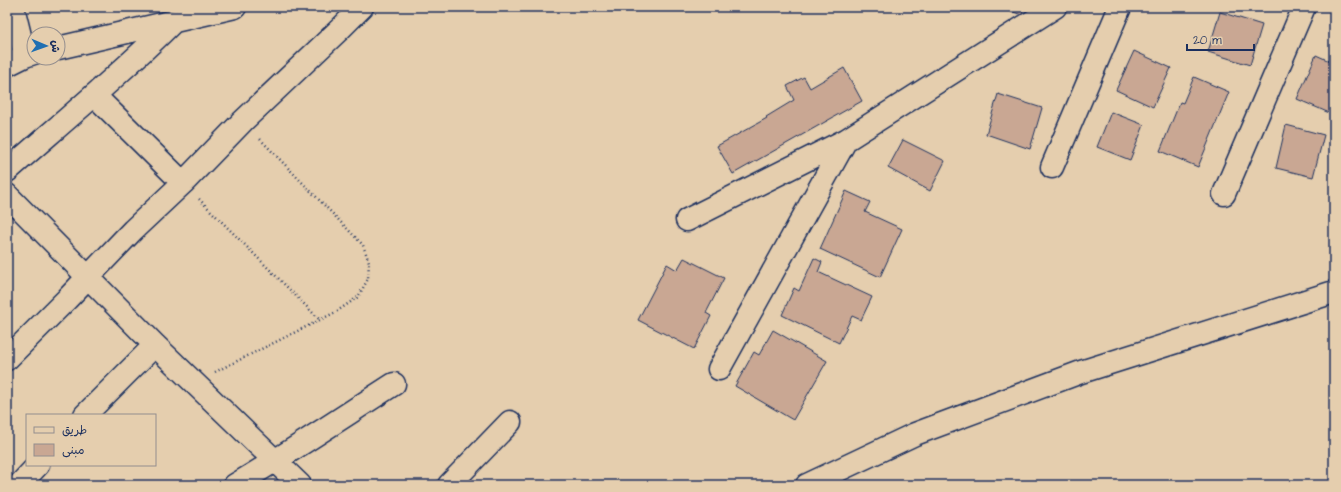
<svg xmlns="http://www.w3.org/2000/svg" width="1341" height="492" viewBox="0 0 1341 492" font-family="'Architects Daughter','Playpen Sans Arabic',sans-serif">
<style>
.building{fill:#c9a793;stroke:#1b2f5e}
.lines{fill:none;stroke-linecap:round;stroke-linejoin:round}
.minor-casing{stroke:#1b2f5e;stroke-width:25}
.secondary-casing{stroke:#1b2f5e;stroke-width:25}
.path{stroke:#1b2f5e;stroke-width:2.5;stroke-dasharray:1 3;stroke-linecap:butt}
.minor{stroke:#e5ceae;stroke-width:22}
.secondary{stroke:#e5ceae;stroke-width:22}
</style>
<rect width="100%" height="100%" fill="#e5ceae"/>
<filter id="ink" filterUnits="userSpaceOnUse"><feTurbulence type="fractalNoise" baseFrequency=".025" numOctaves="2"/><feDisplacementMap in="SourceGraphic" scale="8" xChannelSelector="R" yChannelSelector="G"/><feConvolveMatrix kernelMatrix="1 2 1 2 8 2 1 2 1" color-interpolation-filters="sRGB"/></filter>
<g filter="url(#ink)">
<path class="building" d="M999 7H1024L1022 15Z
M1220 12 1262 25 1250 65 1208 52Z
M1134 51 1171 68 1153 107 1116 90Z
M1316 55 1334 63V115L1297 99Z
M844 68 862 101 733 174 717 146 767 118 766 117 794 100 787 86 804 77 810 88Z
M1194 77 1229 92 1198 167 1160 151 1180 102 1183 103Z
M998 94 1042 108 1030 149 986 134Z
M1111 112 1144 125 1130 160 1097 147Z
M1286 125 1324 135 1313 177 1276 168Z
M903 140 945 161 930 191 888 168Z
M846 191 870 202 865 212 902 229 880 277 820 249Z
M684 258 724 278 706 313 711 316 694 349 638 320 667 264 677 270Z
M814 258 822 262 818 272 872 297 861 320 852 316 839 343 782 315 794 288 799 291Z
M773 330 827 361 793 420 735 386 754 352 759 355Z"/>
<g class="lines">
<defs>
<path id="minor" d="M13 7 25 56
M58 48 235 7
M7 65 25 56 34 53
M94 95 183 183
M1052 167 1120 7
M7 171C64 121 122 73 175 20
M1224 194 1304 7
M7 195 155 345 300 485
M687 220 846 140
M7 359 67 299 133 230 183 183 243 121 339 30 362 7
M719 369 846 140 1055 7
M85 415 155 345
M19 485 38 465
M235 485C289 453 341 418 394 384
M449 485 510 422"/>
<path id="secondary" d="M807 485 915 434 1081 372 1334 292"/>
</defs>
<use href="#minor" class="minor-casing"/>
<use href="#secondary" class="secondary-casing"/>
<path class="path" d="M199 199 320 320
M215 372 336 312 358 297 368 279 369 262 363 245 259 138"/>
<use href="#minor" class="minor"/>
<use href="#secondary" class="secondary"/>
</g>
</g>
<rect width="1341" height="492" fill="none" stroke="#e5ceae" stroke-width="24"/>
<rect x="12" y="12" width="1317" height="468" fill="none" stroke="#1b2f5e" stroke-width="1.5" filter="url(#ink)"/>
<rect x="26" y="414" width="130" height="52" fill="#e5ceae" stroke="#948e8e"/>
<rect x="34" y="427" width="20" height="6" fill="#e5ceae" stroke="#948e8e"/>
<text x="62" y="434" font-size="12" fill="#1b2f5e">طريق</text>
<rect x="34" y="444" width="20" height="12" fill="#c9a793" stroke="#948e8e"/>
<text x="62" y="454" font-size="12" fill="#1b2f5e">مبنى</text>
<g transform="translate(46 46) rotate(92)"><circle r="19" fill="#e5ceae" stroke="#948e8e"/>
<path d="M0-3L7 15L0 10L-7 15Z" fill="#1f6fb2"/>
<text y="-6" font-size="11" font-weight="bold" text-anchor="middle" fill="#1b2f5e">ش</text>
</g>
<path d="M1187 44v6h67v-6" fill="none" stroke="#1b2f5e" stroke-width="2"/>
<text x="1193" y="44" font-size="12" fill="#1b2f5e" stroke="#e5ceae" stroke-width="3" paint-order="stroke">20 m</text>
</svg>
